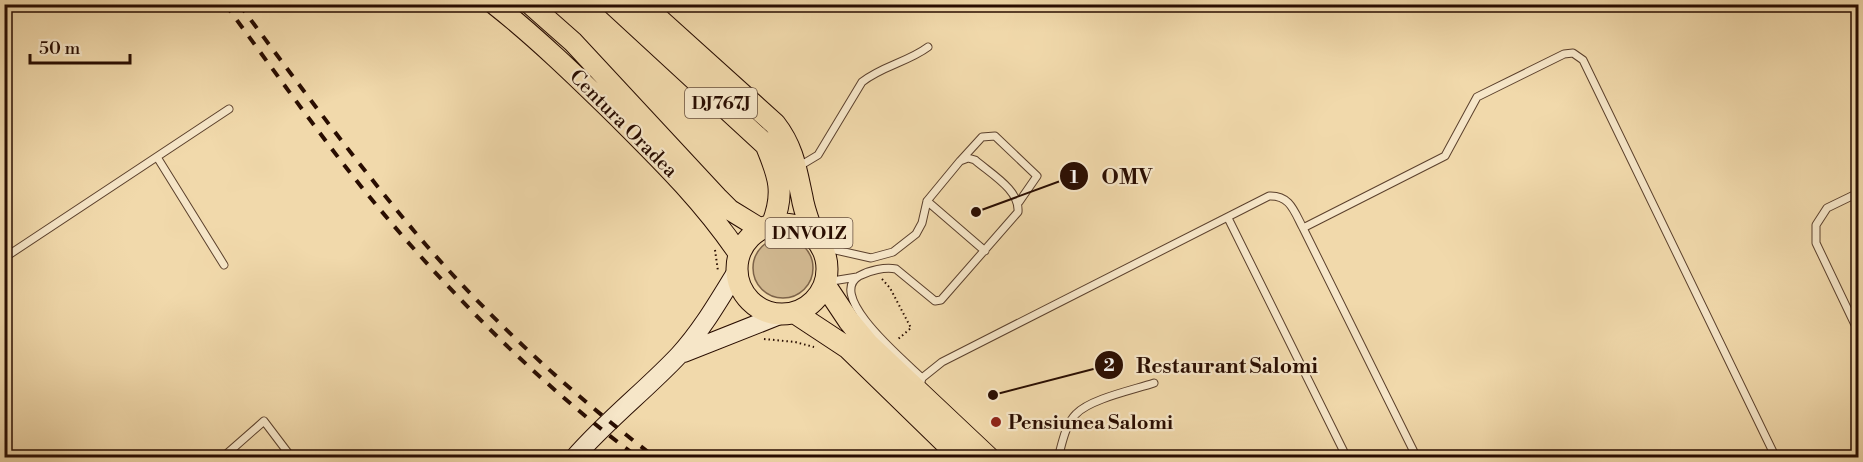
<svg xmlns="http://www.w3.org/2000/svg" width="1863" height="462" viewBox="0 0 1863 462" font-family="'Libre Bodoni',serif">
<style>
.green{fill:#cfb68e;stroke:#7c6248;stroke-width:1.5}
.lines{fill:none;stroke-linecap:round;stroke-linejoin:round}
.service-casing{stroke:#5b402c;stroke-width:9}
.secondary-casing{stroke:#290d01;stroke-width:20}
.primary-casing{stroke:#290d01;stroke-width:22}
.trunk-casing{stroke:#290d01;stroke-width:23}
.path{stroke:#290d01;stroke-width:2;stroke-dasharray:1.5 3;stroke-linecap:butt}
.service{stroke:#f6e6c8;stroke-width:7}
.secondary{stroke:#f6e6c8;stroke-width:18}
.primary{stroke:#f1d9ab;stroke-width:20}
.trunk{stroke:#f1d9ab;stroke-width:21}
.rail{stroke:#290d01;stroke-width:4;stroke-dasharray:10 10;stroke-linecap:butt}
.poi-dot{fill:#8f2418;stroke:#f6e6c8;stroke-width:2}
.labels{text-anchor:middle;stroke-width:4.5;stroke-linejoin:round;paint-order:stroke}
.shield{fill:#f6e6c8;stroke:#664e3d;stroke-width:1.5}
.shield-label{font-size:18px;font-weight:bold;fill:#290d01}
.street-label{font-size:20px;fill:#290d01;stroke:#f6e6c8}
.poi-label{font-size:20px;font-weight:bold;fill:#290d01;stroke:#f6e6c8;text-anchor:start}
.leader{fill:none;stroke:#290d01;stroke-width:2}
.callout-dot{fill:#290d01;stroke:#f6e6c8;stroke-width:2}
.mark-label{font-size:18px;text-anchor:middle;font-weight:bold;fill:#fff}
.callout-label{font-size:21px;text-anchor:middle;font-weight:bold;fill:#290d01;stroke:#f6e6c8;stroke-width:4.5;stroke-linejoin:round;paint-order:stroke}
</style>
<rect width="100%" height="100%" fill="#f1d9ab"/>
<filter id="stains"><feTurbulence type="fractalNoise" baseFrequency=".00333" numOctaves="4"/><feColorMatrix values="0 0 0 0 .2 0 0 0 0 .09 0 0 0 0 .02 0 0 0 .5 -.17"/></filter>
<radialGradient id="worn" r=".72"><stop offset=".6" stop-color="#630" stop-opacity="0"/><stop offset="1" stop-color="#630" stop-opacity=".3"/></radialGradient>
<path class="green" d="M753 268a30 30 0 1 1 60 0a30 30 0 1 1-60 0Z"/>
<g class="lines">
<defs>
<path id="service" d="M157 157 224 265
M961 160 982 137 995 136 1037 176 1019 202
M798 167 818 155 862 82C882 66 908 62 928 47
M1858 193 1827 208 1816 225V243L1858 331
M927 201 985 251
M1228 218 1347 458
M1303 228 1445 156 1477 97 1564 54 1573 53 1583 60 1776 458
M822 247 871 258 893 252 916 234 922 223 927 201 960 161 968 158 975 160C991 174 1020 190 1018 212L941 300 935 301 896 269C885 267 870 270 859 276 825 296 907 363 922 378
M4 258 229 109
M826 282 857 277
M919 389 922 378 942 362 1269 196C1290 195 1294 211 1303 228L1417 458
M222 458 264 421 292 458
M1058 458C1062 444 1065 425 1076 414 1090 399 1133 390 1154 383"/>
<path id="secondary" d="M684 353 780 315
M574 458C607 420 646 390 679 355 702 330 719 300 737 271"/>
<path id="primary" d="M494 4C537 38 576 76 616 115 661 160 703 201 739 254
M530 4 573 42 717 197 730 210 761 229"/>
<path id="trunk" d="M613 4 766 145C779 176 785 193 772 225
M642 4 775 124C793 147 796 169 802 197 804 211 810 224 814 237
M737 269a45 45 0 1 1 90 0a45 45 0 1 1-90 0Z
M825 285 849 321 868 344 989 458
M795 313 848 348 961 458"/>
</defs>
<use href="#service" class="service-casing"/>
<use href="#secondary" class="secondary-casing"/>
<use href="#primary" class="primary-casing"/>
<use href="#trunk" class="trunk-casing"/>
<path class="path" d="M715 250 718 271
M882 279 890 288 911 328 897 340
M764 339 795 342 814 347"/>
<use href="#service" class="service"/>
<use href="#secondary" class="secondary"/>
<use href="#primary" class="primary"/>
<use href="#trunk" class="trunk"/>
<path class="rail" d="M225 4C264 57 302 110 341 161 424 268 530 378 639 458
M239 4C300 86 360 168 426 245 494 323 573 395 656 458"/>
</g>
<circle class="poi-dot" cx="996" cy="422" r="6"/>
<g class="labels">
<g class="shield">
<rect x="685" y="88" width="72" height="30" rx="4.5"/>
<rect x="765.5" y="218" width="87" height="30" rx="4.5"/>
</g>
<g class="shield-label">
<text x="721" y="109">DJ767J</text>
<text x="809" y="239">DNVO1Z</text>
</g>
<g class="street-label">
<text transform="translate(624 123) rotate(45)" y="7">Centura Oradea</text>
</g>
<g class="poi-label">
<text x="1008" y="429">Pensiunea Salomi</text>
</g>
</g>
<path class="leader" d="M976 212L1074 176M993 395L1109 365"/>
<g class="callout-dot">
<circle cx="976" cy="212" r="6"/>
<circle cx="993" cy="395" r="6"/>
<circle cx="1074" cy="176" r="15"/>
<circle cx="1109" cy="365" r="15"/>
</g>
<g class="mark-label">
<text x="1074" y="183">1</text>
<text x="1109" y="371">2</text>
</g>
<g class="callout-label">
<text x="1127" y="184">OMV</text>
<text x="1227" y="373">Restaurant Salomi</text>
</g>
<rect width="1863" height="462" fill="none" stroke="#f1d9ab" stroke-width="24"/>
<rect x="6" y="6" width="1851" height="450" fill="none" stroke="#290d01" stroke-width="3"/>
<rect x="12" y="12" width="1839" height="438" fill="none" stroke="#290d01" stroke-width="1.5"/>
<path d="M30 54v9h100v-9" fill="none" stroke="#290d01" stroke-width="3"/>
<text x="39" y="54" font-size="18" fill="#290d01" stroke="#f6e6c8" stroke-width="4.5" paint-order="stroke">50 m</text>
<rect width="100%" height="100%" filter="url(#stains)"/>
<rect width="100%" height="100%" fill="url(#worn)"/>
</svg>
